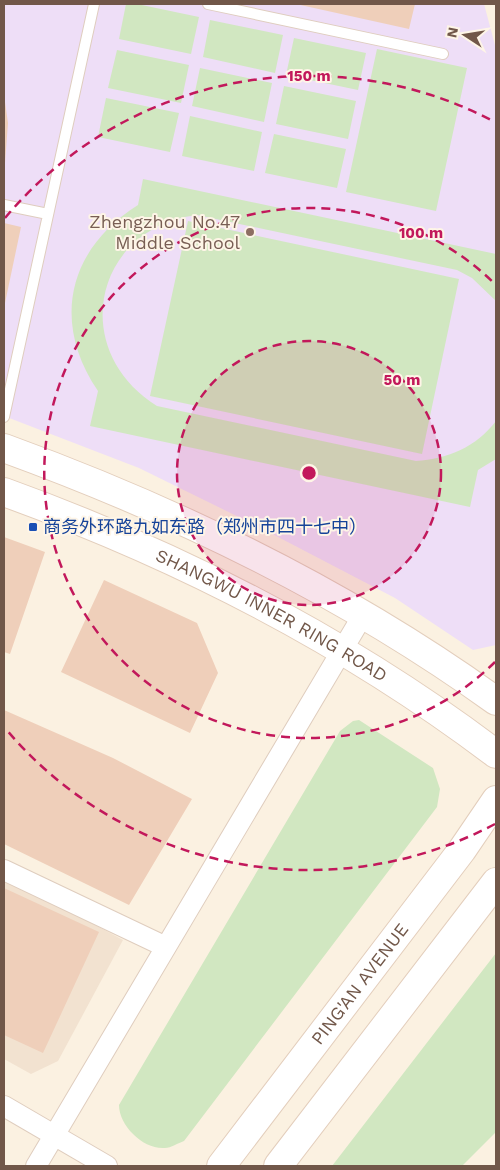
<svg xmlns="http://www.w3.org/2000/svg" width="500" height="1170" viewBox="0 0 500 1170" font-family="'Work Sans','Noto Sans SC',sans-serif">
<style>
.residential{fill:#f2e2d0}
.education{fill:#eedef7}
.green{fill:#d1e7c1}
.building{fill:#efcfba}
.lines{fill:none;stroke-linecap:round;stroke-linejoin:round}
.lane-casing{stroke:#dfcdbe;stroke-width:12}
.street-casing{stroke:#dfcdbe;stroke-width:22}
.secondary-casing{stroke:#e3cebc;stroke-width:30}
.lane{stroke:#fff;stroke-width:10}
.street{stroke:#fff;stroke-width:20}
.secondary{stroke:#fff;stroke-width:28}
.ring{fill:none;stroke:#c2185b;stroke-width:2.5;stroke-dasharray:9 6}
.education-dot{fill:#8d6e63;stroke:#fef5e7;stroke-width:2}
.transit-dot{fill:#1a4fb4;stroke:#fef5e7;stroke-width:2}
.labels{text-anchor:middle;stroke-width:4;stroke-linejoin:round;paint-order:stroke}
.education-label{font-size:18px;fill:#785e54;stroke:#fef5e7;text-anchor:end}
.transit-label{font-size:18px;fill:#164399;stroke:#fef5e7;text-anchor:start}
.street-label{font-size:18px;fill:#715749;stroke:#fef5e7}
.centre{fill:#c2185b;stroke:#fef5e7;stroke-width:2.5}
.ring-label{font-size:15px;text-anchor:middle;font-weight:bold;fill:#c2185b;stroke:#fef5e7;stroke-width:4;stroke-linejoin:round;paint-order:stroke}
</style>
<rect width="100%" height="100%" fill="#fbf1e1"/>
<path class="residential" d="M4 879 62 907 123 940 58 1061 31 1074 4 1059Z"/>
<path class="education" d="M4 4H484L496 49V645L473 650 395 598 257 526 139 468 4 416Z"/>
<path class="green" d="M126 4H137L199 17 191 54 119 39Z
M210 20 283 35 275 73 203 57Z
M294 38 366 53 358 90 286 75Z
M377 49 467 68 436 211 346 192Z
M117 50 189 65 181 103 108 88Z
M200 68 272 83 264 122 192 106Z
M284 86 356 101 348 139 276 124Z
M106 98 179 113 170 152 98 137Z
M190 116 262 132 254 171 182 156Z
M274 134 346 149 337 188 265 173Z
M143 179 496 254V301L472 278 457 270 197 215C93 228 68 351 157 406L416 461C448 459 476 447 496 421V459L478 470 470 507 90 426 98 391C51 322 68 249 138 205Z
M188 221 459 279 422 454 150 396Z
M359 720 433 768 440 789 437 807 184 1141C178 1143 171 1148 165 1148 144 1150 119 1126 119 1105L340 731 353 721Z
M496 953V1132L462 1166H332Z"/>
<path class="building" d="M296 4H415L409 29Z
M4 95 8 123 5 163H4Z
M4 223 21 227 5 303H4Z
M4 537 45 552 10 654 4 652Z
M104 580 197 623 218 673 190 733 61 672Z
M4 710 113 758 192 799 129 905 4 844Z
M4 888 99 932 43 1053 4 1035Z"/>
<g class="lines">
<defs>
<path id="lane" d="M208 4 443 54
M4 205 48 214
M4 417 94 4"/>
<path id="street" d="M4 870 166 947
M4 1106 107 1166
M36 1166 363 615"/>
<g id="secondary">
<path d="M4 448C177 511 346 593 496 701"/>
<path id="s1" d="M4 492C178 555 348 642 496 754"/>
<path id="s2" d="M221 1166 462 850 496 800"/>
<path d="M278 1166 496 882"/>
</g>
</defs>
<use href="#lane" class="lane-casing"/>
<use href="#street" class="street-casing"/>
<use href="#secondary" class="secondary-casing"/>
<use href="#lane" class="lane"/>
<use href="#street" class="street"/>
<use href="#secondary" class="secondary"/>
</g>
<circle cx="309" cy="473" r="132" fill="#c2185b" fill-opacity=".12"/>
<g class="ring">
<circle cx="309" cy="473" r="132"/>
<path d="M495 662A265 265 0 1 1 495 284"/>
<path d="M495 824A397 397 0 0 1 5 728M5 218A397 397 0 0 1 495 122"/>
</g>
<circle class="education-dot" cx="250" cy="232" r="5"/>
<rect class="transit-dot" x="28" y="522" width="10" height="10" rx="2.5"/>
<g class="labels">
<g class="education-label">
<text x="240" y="228">Zhengzhou No.47<tspan x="240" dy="21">Middle School</tspan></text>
</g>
<g class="transit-label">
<text x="43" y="533">商务外环路九如东路（郑州市四十七中）</text>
</g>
<g class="street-label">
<text dy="6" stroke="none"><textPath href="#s1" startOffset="295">SHANGWU INNER RING ROAD</textPath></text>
<text dy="6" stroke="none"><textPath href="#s2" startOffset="229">PING'AN AVENUE</textPath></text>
</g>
</g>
<circle cx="309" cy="473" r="8" class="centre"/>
<g class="ring-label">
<text x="309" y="81">150 m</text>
<text x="421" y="238">100 m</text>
<text x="402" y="385">50 m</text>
</g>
<rect width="500" height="1170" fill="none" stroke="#715749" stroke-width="10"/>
<g transform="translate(465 35) rotate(282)" stroke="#fef5e7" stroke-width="4" paint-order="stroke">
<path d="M0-4L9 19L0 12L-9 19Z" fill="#715749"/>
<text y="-8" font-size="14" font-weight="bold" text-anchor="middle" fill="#715749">N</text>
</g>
</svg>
